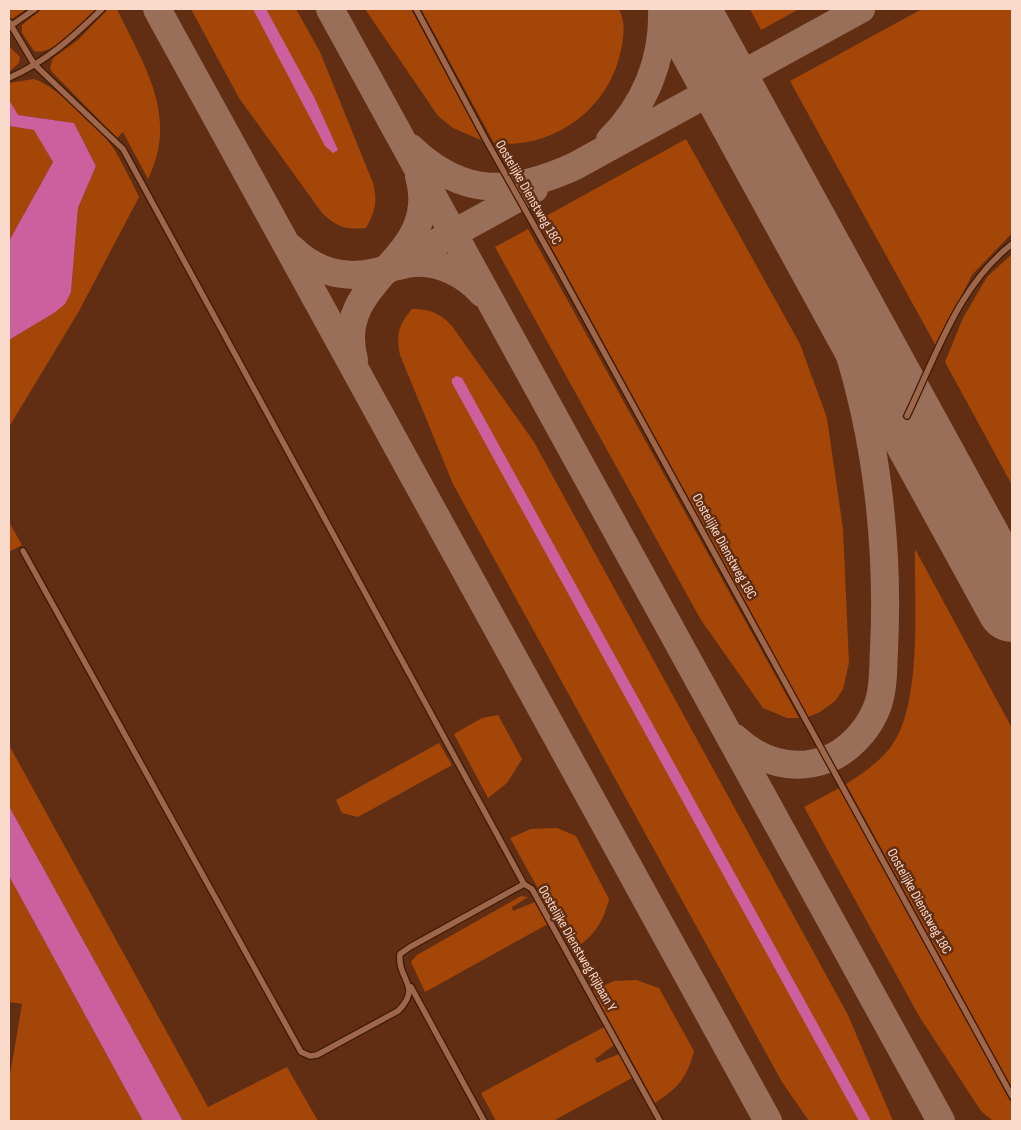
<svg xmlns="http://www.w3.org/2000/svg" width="1021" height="1130" viewBox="0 0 1021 1130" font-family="'Sofia Sans Condensed',sans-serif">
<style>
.green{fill:#a44607}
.water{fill:#cc5f9e}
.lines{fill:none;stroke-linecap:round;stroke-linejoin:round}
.taxiway{stroke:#9a6f59;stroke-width:28}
.runway{stroke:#9a6f59;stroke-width:70}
.lane-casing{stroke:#3e1905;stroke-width:8}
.lane{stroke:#9e674b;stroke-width:5.5}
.labels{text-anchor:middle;stroke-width:5;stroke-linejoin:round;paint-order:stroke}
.street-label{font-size:14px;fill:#fadacb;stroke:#612e14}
</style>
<rect width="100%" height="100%" fill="#612e14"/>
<path class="green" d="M9 9H26L9 21Z
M42 9H96C82 22 54 57 34 51L22 33V25Z
M108 9H117C144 66 179 116 148 179L123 132 117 138 52 72 50 68 53 58 78 40Z
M191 9H296L320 52 373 183C378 201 375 212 366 228 345 230 337 227 322 213L239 98Z
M365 9H411L483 141 453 128 438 116Z
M421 9H619C626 23 624 38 620 54 607 111 551 150 494 143Z
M750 9H799L761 30Z
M922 9H1012V233L972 275 936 346 790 81Z
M9 46 20 57 19 63 9 72Z
M34 79C58 87 99 127 114 149 123 164 131 181 139 197L79 311 9 427V340L54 313 71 292 78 208 96 166 74 123 17 115 9 100V83Z
M9 126 35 130 53 162 9 241Z
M686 139 800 344 827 418 843 529 849 663 843 689 835 701 820 712 808 717 537 221Z
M528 229 799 718H787L763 708 701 620 495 247Z
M1012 254V485L945 362 963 318 987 277Z
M412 309C430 309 440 313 452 326L534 442 848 1015 893 1121H809L782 1082 453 484 400 355C396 334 398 326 412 309Z
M9 522 22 545 9 552Z
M915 549 1012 728V1088L846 784C862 774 878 763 890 748 923 706 914 602 915 549Z
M498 715 522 759 507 783 488 798 454 734 482 718Z
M439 743 452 765 358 817 342 813 336 800Z
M9 745 208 1107 287 1067 318 1121H183L9 806Z
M839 788 1012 1104V1121H993L981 1111 919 1016 804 807Z
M557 828 576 836 609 899C603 923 593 938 572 950L510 838 531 829Z
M9 876 143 1121H9V1081L22 1004 9 1002Z
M521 896 528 897 512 907 513 911 535 902 548 924 425 992 411 962 417 955Z
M636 980 659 988 694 1051C687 1078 678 1088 655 1103L593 991 614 981Z
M604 1027 614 1045 595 1059 597 1063 619 1054 632 1078 553 1121H496L481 1093Z"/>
<path class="water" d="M253 9H266L314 97 338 150 333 153 325 146Z
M9 100 18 115 74 123 96 166 78 208 71 292 65 304 54 313 9 340V241L53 162 34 130 9 126Z
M456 376 462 378 871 1121H859L452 383V379Z
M9 806 183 1121H143L9 876Z"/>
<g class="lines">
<path class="taxiway" d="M157 9 768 1121
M330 9 941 1121
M610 140C645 105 664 59 662 9
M411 148C464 199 514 194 575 166L861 9
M291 248C314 271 344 280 376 272 388 269 401 264 414 263 439 261 466 274 482 293
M387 270 534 189
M354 360C331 276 443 262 419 176
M1010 602 1012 608
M735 738C761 762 793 772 828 759 848 751 866 732 875 712 884 693 883 670 884 649 889 547 877 438 845 340 828 287 804 237 781 187"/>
<path class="runway" d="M684 9 1012 607"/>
<defs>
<path id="lane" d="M416 9 486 140 554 261 1012 1096
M9 22 34 64 123 149 524 884 532 889 660 1121
M9 27 35 9
M9 78C47 61 72 38 102 9
M907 416C936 356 958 286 1012 244
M23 551 301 1052 310 1056 317 1055 398 1011C423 986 397 980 400 954L410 947 524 884
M411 987 484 1121"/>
</defs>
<use href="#lane" class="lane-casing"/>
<use href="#lane" class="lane"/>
</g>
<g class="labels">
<g class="street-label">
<text transform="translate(529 192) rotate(60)" y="5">Oostelijke Dienstweg 18C</text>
<text transform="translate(725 546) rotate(61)" y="5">Oostelijke Dienstweg 18C</text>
<text transform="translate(920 901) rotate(61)" y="5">Oostelijke Dienstweg 18C</text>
<text transform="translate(578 948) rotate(60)" y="5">Oostelijke Dienstweg Rijbaan Y</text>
</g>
</g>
<rect width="1021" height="1130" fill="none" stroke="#fadacb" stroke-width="20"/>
</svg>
